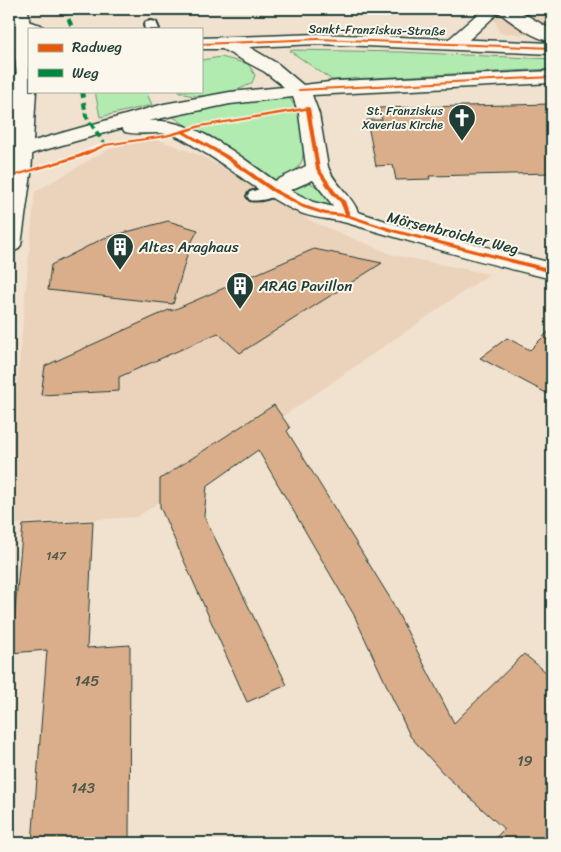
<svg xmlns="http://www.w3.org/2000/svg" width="561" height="852" viewBox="0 0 561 852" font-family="Sriracha,sans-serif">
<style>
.built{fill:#ead2bb}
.green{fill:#b1ebb0;stroke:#689472}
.building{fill:#daae8b;stroke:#1f3d34}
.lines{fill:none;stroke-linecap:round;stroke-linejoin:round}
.lane-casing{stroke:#1f3d34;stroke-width:4}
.street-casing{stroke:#1f3d34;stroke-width:3}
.secondary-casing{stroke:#1f3d34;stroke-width:3}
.primary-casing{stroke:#1f3d34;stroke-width:3}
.lane{fill:#fbf7ec;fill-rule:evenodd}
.street{fill:#fbf7ec;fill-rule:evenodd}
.secondary{fill:#fbf7ec;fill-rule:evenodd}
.primary{fill:#fbf7ec;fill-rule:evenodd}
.quiet{stroke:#00873e;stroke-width:4;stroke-dasharray:7 4;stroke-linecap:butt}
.cycleway-casing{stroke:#fbf7ec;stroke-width:3}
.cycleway{fill:#e8590c;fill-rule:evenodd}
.labels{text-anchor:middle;stroke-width:4;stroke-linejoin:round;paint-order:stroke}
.far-street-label{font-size:12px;fill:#1f3d34;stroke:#fbf7ec}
.far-poi-label{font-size:12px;fill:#1f3d34;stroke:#fbf7ec;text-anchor:end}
.number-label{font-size:12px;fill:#4e594a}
.street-label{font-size:15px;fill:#1f3d34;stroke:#fbf7ec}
.poi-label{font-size:15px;fill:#1f3d34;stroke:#fbf7ec;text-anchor:start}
.near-number-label{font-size:15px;fill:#4e594a}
</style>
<rect width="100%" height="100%" fill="#f1e1cf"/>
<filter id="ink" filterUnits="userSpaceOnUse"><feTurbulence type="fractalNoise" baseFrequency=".02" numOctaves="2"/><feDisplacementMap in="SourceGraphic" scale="10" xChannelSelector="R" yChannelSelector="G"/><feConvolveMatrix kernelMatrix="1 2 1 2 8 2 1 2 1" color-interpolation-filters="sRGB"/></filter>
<g filter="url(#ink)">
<path class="built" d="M490 9H552V36L500 33Z
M149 136 206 158 311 221 393 255 489 274 137 517 9 524V470L35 192 107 150Z"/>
<path class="green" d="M294 50 400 52 552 59V69L332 80 290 51Z
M221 57 248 64 255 75 252 83C236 93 195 102 178 91H201V60Z
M95 91H146L152 105 100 117Z
M279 95 290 99 299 112 304 147 302 161 295 172 276 182 173 117 175 113Z
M307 181C316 185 324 196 332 202V205L326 207 295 195 292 188Z"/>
<path class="building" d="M552 104V173L429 176 430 179 396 180 393 165 376 166 367 120H382L379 108Z
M168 221 198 230 190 245 173 304 48 290 51 265 104 238Z
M314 249 382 263 240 353 218 333 119 377V391L41 395 45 366 171 309V311Z
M552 328V396L480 358 507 338 530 350Z
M274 405 290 428 287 431 390 598 454 723 524 654 552 677V843H491L504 829 443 773 410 736 354 615 258 450 207 486 204 516 287 685 247 702 160 507V479Z
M93 521 87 648 130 645 129 843H32L47 650 11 653 23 525Z"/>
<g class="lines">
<defs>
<path id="lane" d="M151 21 156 22 159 29H145L144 25 146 22Z
M273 185 279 186 282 190C276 198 259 202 250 200L247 196 250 192Z"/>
<path id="street" d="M483 9H516L552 30V42C534 38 513 24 499 12L461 47 455 48 449 47 446 43 449 39Z"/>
<path id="secondary" d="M20 19 41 25 44 29H29V33L14 28 11 24 14 20Z
M318 34 552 43V54L318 44 249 47 278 64 303 85 338 81 552 71V83L312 95 319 114 328 167C334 184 351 194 358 212L401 226 552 263V279C483 263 415 243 347 223 330 218 312 219 296 211 261 195 233 169 200 150 192 145 183 138 173 135 157 130 141 136 125 132L122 128 9 160V148L164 104 230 92 284 87 265 72 222 49H201V38ZM293 97 299 114 306 166 275 181C239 156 194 117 148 121L230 104ZM313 180 334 207 313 202 290 190Z
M29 70V82L9 88V76Z"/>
<path id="primary" d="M10 9H28L30 29H29V91H36L31 174 21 245 17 250 9 252V177L17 77Z"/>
</defs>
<use href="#lane" class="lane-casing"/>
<use href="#street" class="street-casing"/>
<use href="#secondary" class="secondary-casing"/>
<use href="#primary" class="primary-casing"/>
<use href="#lane" class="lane"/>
<use href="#street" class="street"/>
<use href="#secondary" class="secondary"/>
<use href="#primary" class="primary"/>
<path class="quiet" d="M64 9 73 29
M82 91 86 116 105 145"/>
<defs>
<path id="cycleway" d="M318 38 552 47V49L318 40 201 45V43Z
M552 76V78L299 91 297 90 299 89Z
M308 107 310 108 320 169 335 191 345 201 350 215 396 230 552 269V273L392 232 347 217 325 215 303 208 271 191 223 157 182 133 166 137 106 146 82 157 9 178V176L78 155 105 144 165 135 200 125ZM306 110 316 169 331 193 340 202 345 214 326 212 307 206 275 189 227 155 186 132 201 127Z"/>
</defs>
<use href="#cycleway" class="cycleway-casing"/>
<use href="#cycleway" class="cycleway"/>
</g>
</g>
<defs>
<symbol id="church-pin" viewBox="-11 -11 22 30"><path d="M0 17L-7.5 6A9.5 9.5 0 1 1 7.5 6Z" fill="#1f3d34" stroke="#fbf7ec"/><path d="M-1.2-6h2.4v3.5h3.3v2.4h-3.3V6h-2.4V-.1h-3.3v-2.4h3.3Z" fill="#fff"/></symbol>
<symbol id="building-pin" viewBox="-11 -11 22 30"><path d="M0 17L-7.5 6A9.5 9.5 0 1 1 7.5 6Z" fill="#1f3d34" stroke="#fbf7ec"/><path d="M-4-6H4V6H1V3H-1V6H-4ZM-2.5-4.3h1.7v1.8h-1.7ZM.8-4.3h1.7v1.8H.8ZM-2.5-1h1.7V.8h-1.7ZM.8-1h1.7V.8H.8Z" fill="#fff"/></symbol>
</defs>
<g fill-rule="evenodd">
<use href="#church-pin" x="446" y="102" width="32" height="43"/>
<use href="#building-pin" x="104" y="231" width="32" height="43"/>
<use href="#building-pin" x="224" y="270" width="32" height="43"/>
</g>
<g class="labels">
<g class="far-street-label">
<text transform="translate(377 30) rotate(1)" y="4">Sankt-Franziskus-Straße</text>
</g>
<g class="far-poi-label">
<text x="443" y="115">St. Franziskus<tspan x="443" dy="14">Xaverius Kirche</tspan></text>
</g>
<g class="number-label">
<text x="56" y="560">147</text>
</g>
<g class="street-label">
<text transform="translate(453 233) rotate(14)" y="5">Mörsenbroicher Weg</text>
</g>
<g class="poi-label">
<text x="139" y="252">Altes Araghaus</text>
<text x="259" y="291">ARAG Pavillon</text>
</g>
<g class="near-number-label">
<text x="87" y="686">145</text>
<text x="525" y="766">19</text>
<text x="83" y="793">143</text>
</g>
</g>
<rect width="561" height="852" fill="none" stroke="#fbf7ec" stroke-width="30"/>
<rect x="15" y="15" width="531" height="822" fill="none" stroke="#1f3d34" stroke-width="2" filter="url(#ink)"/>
<rect x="28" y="28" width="175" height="65" fill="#fbf7ec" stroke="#a3ada2"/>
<rect x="38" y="44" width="25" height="8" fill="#e8590c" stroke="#a3ada2"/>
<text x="72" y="52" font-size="15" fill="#1f3d34">Radweg</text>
<rect x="38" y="69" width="25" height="8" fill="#00873e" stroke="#a3ada2"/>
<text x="72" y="78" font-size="15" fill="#1f3d34">Weg</text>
</svg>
